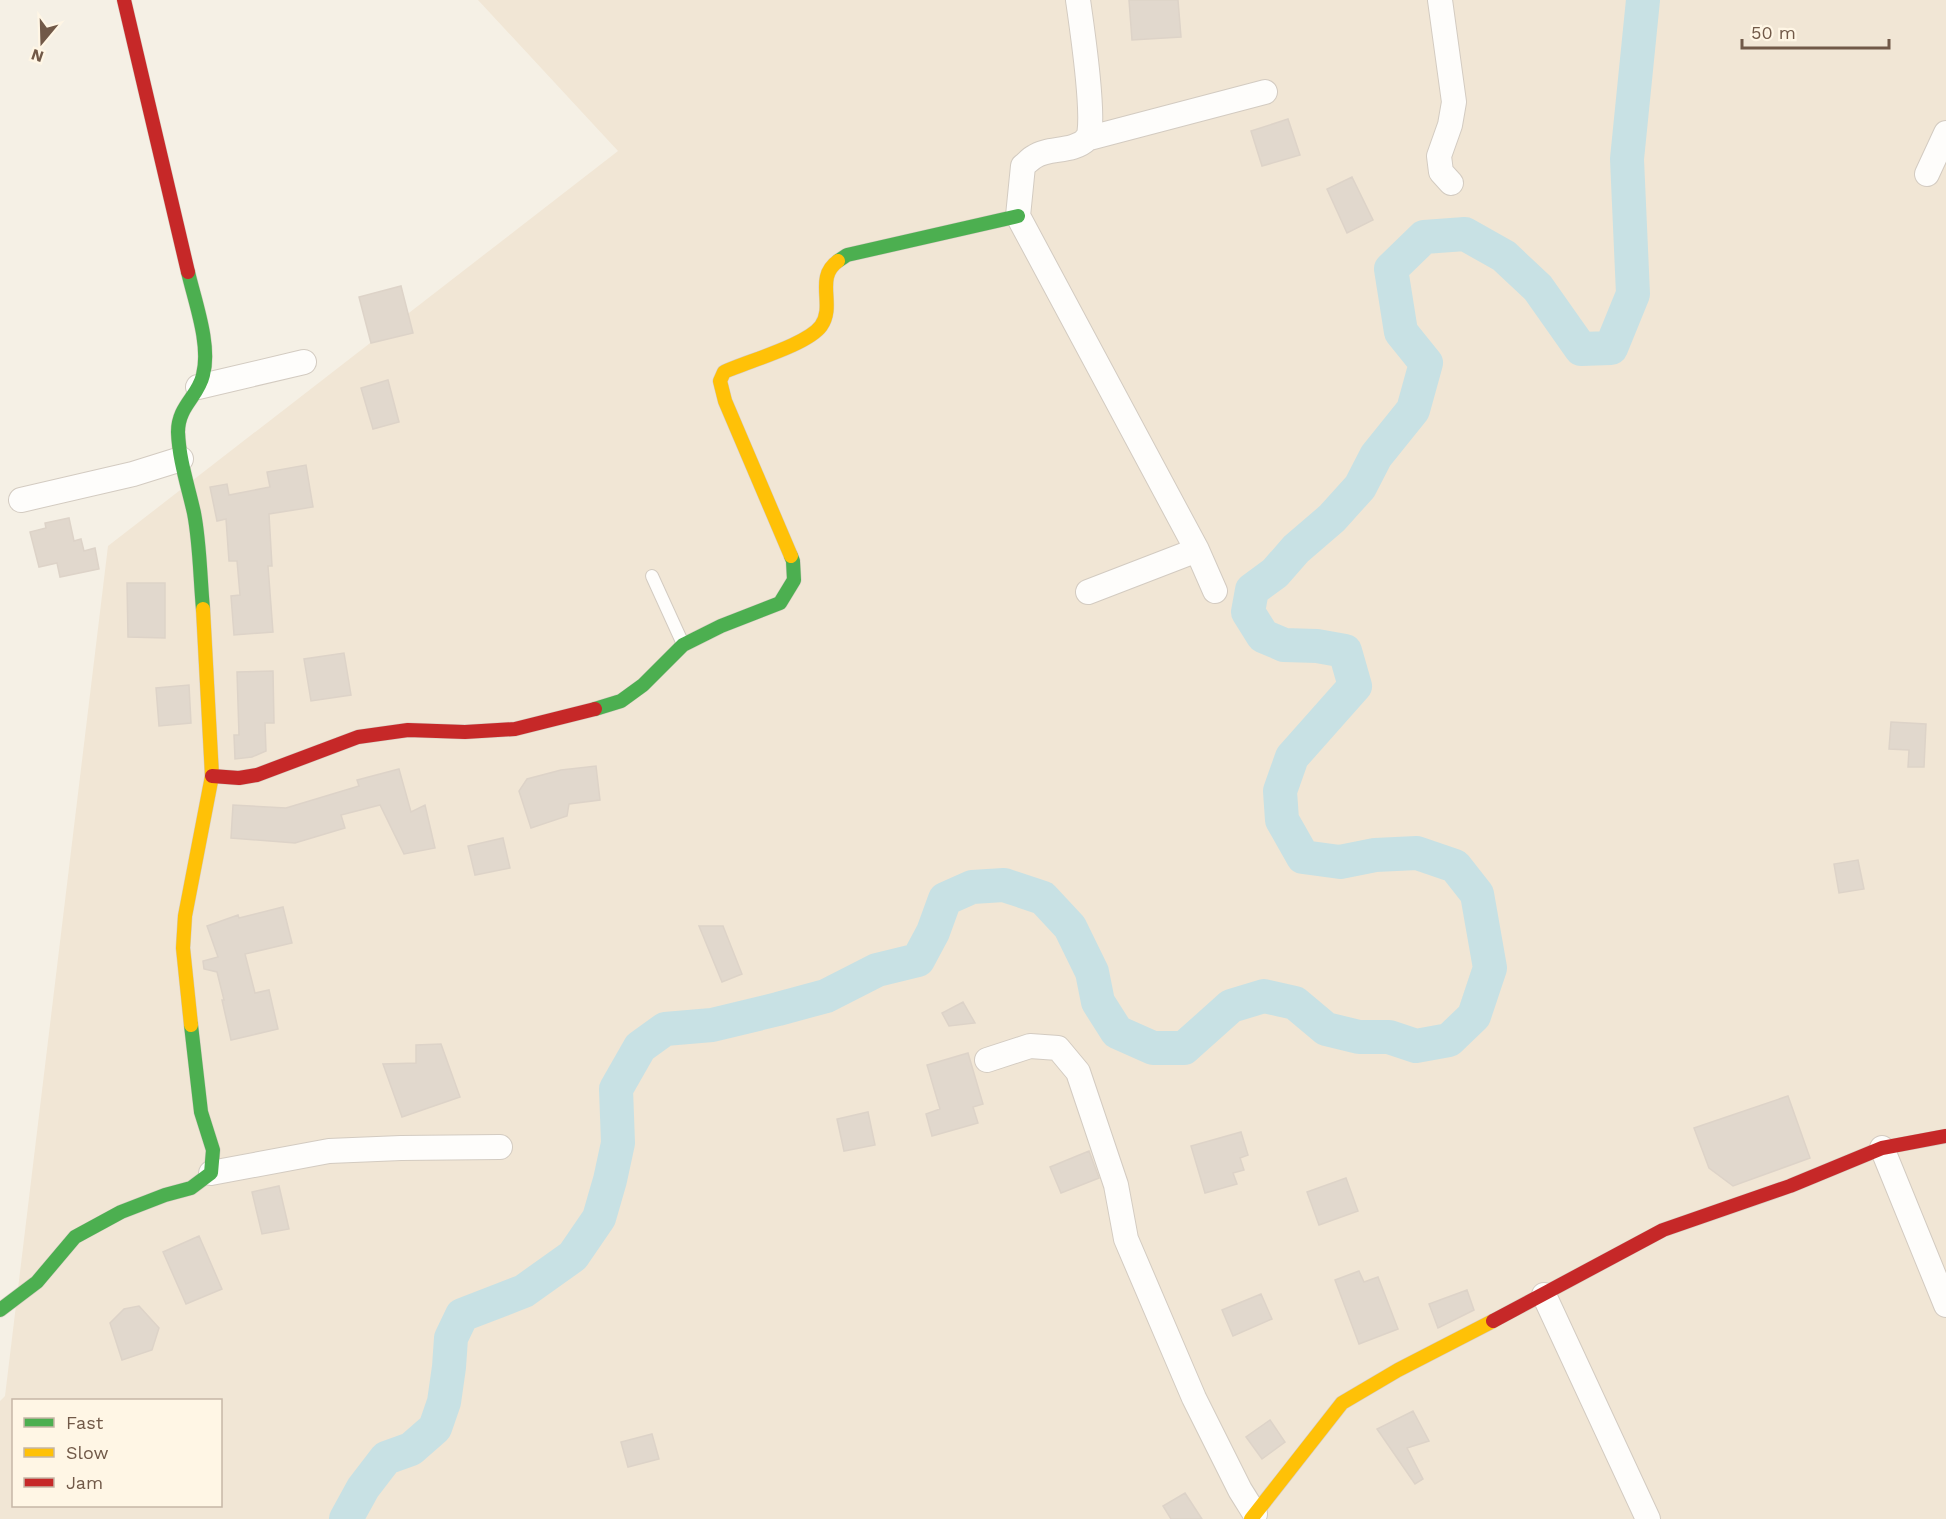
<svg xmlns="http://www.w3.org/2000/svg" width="1946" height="1519" viewBox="0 0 1946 1519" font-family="'Work Sans',sans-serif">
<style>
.residential{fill:#f1e6d5;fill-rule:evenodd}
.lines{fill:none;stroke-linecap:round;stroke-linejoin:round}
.river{stroke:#c8e1e4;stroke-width:34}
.building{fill:#e1d8cd;stroke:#ddd3c8;stroke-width:1.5}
.lane-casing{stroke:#d3cbc1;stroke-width:14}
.street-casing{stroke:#d3cbc1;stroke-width:26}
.fast-casing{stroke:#d5ccc2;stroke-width:15}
.slow-casing{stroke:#d5ccc2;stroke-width:15}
.jam-casing{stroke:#d5ccc2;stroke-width:15}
.lane{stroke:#fefdfb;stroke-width:12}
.street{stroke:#fefdfb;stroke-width:24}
.fast{stroke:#4caf50;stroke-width:14}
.slow{stroke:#ffc107;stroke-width:14}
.jam{stroke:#c62828;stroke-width:14}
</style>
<rect width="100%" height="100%" fill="#f5f0e5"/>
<path class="residential" d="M478 0H1946V1519H0V1401L5 1396 108 546 618 151ZM14 1400H220V1506H14Z"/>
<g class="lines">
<path class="river" d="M346 1519 363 1488 386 1458 411 1449 435 1428 444 1402 449 1367 451 1338 462 1315 524 1291 573 1256 599 1218 610 1180 618 1143 616 1089 640 1047 665 1029 712 1025 778 1009 826 996 877 970 918 960 933 932 945 899 972 887 1004 885 1043 898 1070 927 1092 972 1098 1002 1117 1032 1153 1048H1184L1231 1006 1264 996 1295 1003 1326 1029 1359 1037H1389L1416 1046 1449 1040 1474 1016 1490 968 1477 894 1455 866 1417 853 1375 855 1340 862 1303 857 1282 820 1280 791 1292 757 1355 686 1345 651 1317 646 1284 645 1263 636 1248 612 1252 590 1275 573 1296 549 1332 518 1360 487 1376 456 1413 410 1426 363 1401 332 1391 269 1424 237 1465 234 1504 256 1538 288 1581 349 1611 348 1633 294 1627 159 1643 0"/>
</g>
<path class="building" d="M1129 0H1178L1181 37 1132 40Z
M1288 119 1300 155 1262 166 1251 131Z
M1352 177 1373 220 1347 233 1327 189Z
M401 286 413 333 371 343 359 297Z
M388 380 399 422 373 429 361 388Z
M306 465 313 507 269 514 272 566H268L273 632 234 635 231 596 240 595 237 561H229L226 519 217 521 210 487 227 484 229 495 270 487 267 472Z
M69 518 74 541 81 539 84 551 95 548 99 569 60 577 57 563 39 567 30 532 46 528 45 523Z
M127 583H165V638L128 637Z
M344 653 351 695 311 701 304 659Z
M273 671 274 723H265L266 751 252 757 235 759 234 735H239L237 672Z
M189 685 191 723 159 726 156 688Z
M1891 722 1926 724 1924 767H1908L1909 750 1889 749Z
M596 766 600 800 569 804 567 816 531 828 519 791 527 779 561 770Z
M399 769 411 812 425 805 435 848 404 854 380 805 341 815 345 828 295 843 231 838 233 805 286 808 359 786 357 780Z
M503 838 510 868 475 875 468 846Z
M1858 860 1864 889 1839 893 1834 864Z
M283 907 292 943 245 954 255 993 269 990 278 1029 231 1040 222 1000H224L217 972 204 969 203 961 218 957 207 926 238 915 239 918Z
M699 926H723L742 974 722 982Z
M963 1002 975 1023 949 1026 942 1013Z
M441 1044 460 1097 402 1117 383 1064 416 1063V1045Z
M968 1053 983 1104 973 1107 978 1123 932 1136 926 1114 940 1109 927 1065Z
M1788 1096 1810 1158 1733 1186 1709 1168 1694 1128Z
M868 1112 875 1145 844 1151 837 1119Z
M1241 1132 1248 1155 1240 1158 1244 1170 1233 1173 1237 1184 1205 1193 1191 1146Z
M1089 1151 1099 1178 1061 1193 1050 1167Z
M1346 1178 1358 1211 1319 1225 1307 1192Z
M279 1186 289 1229 262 1234 252 1192Z
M199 1236 222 1289 186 1304 163 1252Z
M1359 1271 1364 1282 1378 1277 1398 1329 1359 1344 1335 1280Z
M1467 1290 1474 1310 1438 1328 1429 1304Z
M1261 1294 1272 1319 1233 1336 1222 1310Z
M139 1306 159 1328 152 1350 122 1360 110 1323 124 1309Z
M1413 1411 1429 1441 1407 1448 1423 1479 1415 1484 1377 1429Z
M1270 1420 1285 1442 1262 1459 1246 1437Z
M652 1434 659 1459 628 1467 621 1442Z
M1185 1493 1202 1519H1171L1163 1506Z"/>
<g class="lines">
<defs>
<path id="lane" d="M652 576 683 644"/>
<path id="street" d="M1078 0C1081 21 1097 128 1087 139 1073 153 1048 147 1034 157 1030 159 1027 163 1023 166L1018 216 1197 550 1215 591
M1440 0 1454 102 1450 125 1439 156 1441 172 1451 183
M1086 139 1265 92
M1927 174 1946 133
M198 387 304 362
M21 500 133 474 181 459
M1088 592 1197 550
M987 1060 1030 1046 1058 1048 1078 1072 1116 1185 1126 1239 1194 1398 1240 1490 1255 1514
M1882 1148 1946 1305
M211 1173 329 1151 401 1148 500 1147
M1544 1295 1648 1519"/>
<path id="fast" d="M838 261 847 255 1018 216
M188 272C195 302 211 345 203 375 198 397 178 406 178 432 179 460 188 486 194 513 200 544 200 577 203 609
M595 709 621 701 643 685 683 645 721 626 780 603 794 580 793 561 791 556
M0 1310 37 1282 75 1237 121 1212 165 1195 191 1188 211 1173 213 1150 201 1112 191 1025"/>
<path id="slow" d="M791 556 725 401 720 381 724 372C748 361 807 345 821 326 836 305 814 278 838 261
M191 1025 183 948 185 916 212 776 203 609
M1251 1519 1342 1403 1398 1370 1493 1321"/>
<path id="jam" d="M124 0 188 272
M212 776 239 778 257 775 358 737 408 730 465 732 515 729 595 709
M1493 1321 1663 1230 1790 1186 1882 1148 1946 1136"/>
</defs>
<use href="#lane" class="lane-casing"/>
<use href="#street" class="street-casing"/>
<use href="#fast" class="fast-casing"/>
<use href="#slow" class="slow-casing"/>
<use href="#jam" class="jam-casing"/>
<use href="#lane" class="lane"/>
<use href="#street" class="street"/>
<use href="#fast" class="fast"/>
<use href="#slow" class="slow"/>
<use href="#jam" class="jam"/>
</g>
<rect x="12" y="1399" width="210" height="108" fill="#fff6e5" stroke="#c6b7a6" stroke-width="1.5"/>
<rect x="24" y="1418" width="30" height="9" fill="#4caf50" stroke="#c6b7a6" stroke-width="1.5"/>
<text x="66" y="1429" font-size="18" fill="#715948">Fast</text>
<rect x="24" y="1448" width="30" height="9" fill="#ffc107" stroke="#c6b7a6" stroke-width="1.5"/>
<text x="66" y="1459" font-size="18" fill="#715948">Slow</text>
<rect x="24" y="1478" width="30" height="9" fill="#c62828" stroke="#c6b7a6" stroke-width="1.5"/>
<text x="66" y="1489" font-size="18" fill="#715948">Jam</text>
<g transform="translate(42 42) rotate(199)" stroke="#fff6e5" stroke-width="4.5" paint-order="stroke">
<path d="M0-4.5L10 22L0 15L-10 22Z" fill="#715948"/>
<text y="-9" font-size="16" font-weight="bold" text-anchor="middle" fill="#715948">N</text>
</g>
<path d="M1742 39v9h147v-9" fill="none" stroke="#715948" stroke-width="3"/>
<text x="1751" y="39" font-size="18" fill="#715948" stroke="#fff6e5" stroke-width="4.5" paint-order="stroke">50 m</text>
</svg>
